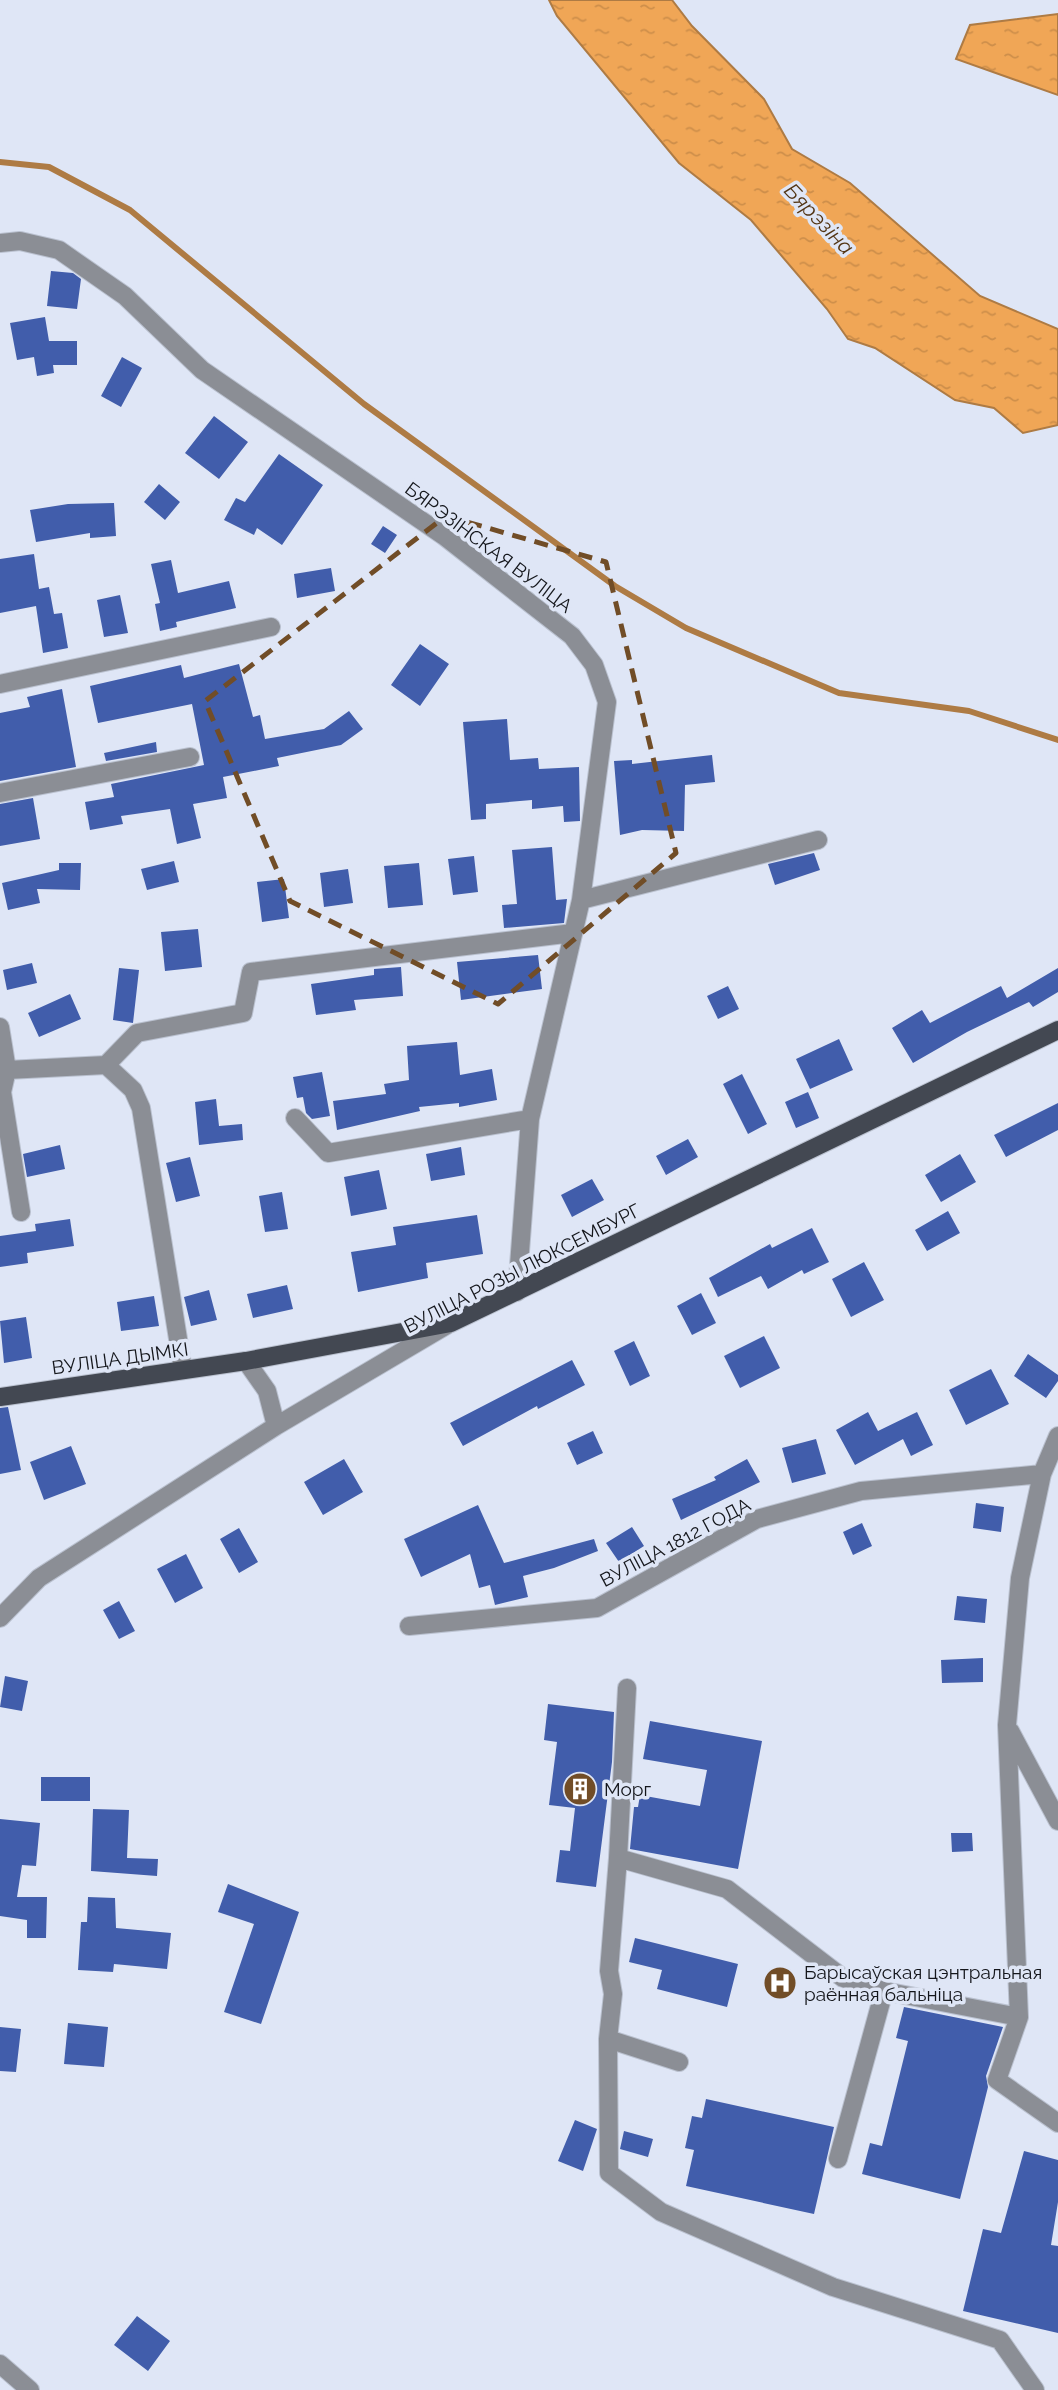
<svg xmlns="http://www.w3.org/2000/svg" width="1058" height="2390" viewBox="0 0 1058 2390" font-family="Raleway,sans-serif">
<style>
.water{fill:url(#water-ripples);stroke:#ae7b44;stroke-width:2}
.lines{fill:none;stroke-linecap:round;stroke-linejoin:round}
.stream{stroke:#ae7b44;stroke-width:6}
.building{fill:#415dab}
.minor-casing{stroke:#bac1cf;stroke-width:20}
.major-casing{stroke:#bac1cf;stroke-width:20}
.minor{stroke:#8b8e95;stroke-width:18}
.major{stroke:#434852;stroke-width:18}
.marked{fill:none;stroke:#714d27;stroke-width:5;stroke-dasharray:14 9;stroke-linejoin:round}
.labels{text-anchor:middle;stroke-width:7;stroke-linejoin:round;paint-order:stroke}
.street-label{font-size:19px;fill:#14161b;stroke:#dfe6f6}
.poi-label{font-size:19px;fill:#14161b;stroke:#dfe6f6;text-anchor:start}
.water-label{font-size:21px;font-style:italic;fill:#533514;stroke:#dfe6f6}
</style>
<defs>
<pattern id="water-ripples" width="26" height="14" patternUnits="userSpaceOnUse" patternTransform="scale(1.75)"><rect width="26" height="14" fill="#f0a656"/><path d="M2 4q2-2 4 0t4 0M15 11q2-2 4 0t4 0" fill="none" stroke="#cd8e4a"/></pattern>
</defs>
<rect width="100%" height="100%" fill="#dfe6f6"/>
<path class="water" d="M549 0H672L692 26 764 99 792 149 850 183 980 296 1058 329V425L1023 433 994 408 955 400 875 348 848 339 827 309 751 220 679 163 557 16Z
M1058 14V95L956 59 970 25Z"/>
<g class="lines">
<path class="stream" d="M0 162 49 167 130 210 364 404 615 586 686 628 839 693 969 711 1058 740"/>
</g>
<path class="building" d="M51 271 73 273 81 279 77 309 47 306Z
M45 317 49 341H77V365H53L54 373 37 376 34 357 17 360 10 323Z
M122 357 142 368 121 407 101 396Z
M214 416 248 442 219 479 185 453Z
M279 454 323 485 282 545 257 528 254 535 224 520 236 498 245 502Z
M159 484 180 502 165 520 144 502Z
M114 503 116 536 90 538V533L36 542 30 510 68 504Z
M383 526 397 535 385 553 371 544Z
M34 554 39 589 49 587 54 614 62 613 68 648 43 653 36 606 0 613V559Z
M171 560 178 593 229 581 236 608 176 622 177 627 160 631 155 604 160 603 151 564Z
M331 568 335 591 297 598 294 574Z
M120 595 128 633 104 637 97 600Z
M420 644 449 664 420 706 391 685Z
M239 664 253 717 260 715 265 739 324 729 349 711 363 729 341 745 277 758 279 766 223 777 227 798 193 804 201 838 177 844 170 809 121 816 123 824 90 830 85 802 114 797 111 784 204 765 192 704 98 723 90 686 181 665 184 678Z
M62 689 76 767 0 781V713L30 707 27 697Z
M507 719 510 760 538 758 539 769 579 767 580 821 564 822 563 806 532 809V800L486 804V819L471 820 463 722Z
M156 742 157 752 106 761 104 753Z
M712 755 715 782 685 785 684 831 642 830 620 835 614 761 632 760V764Z
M33 798 40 839 0 846V804Z
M552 847 556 900 567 899 564 923 504 928 502 905 517 904 512 850Z
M814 853 820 870 775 885 768 864Z
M474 856 478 892 453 895 448 859Z
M174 861 179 882 147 890 141 869Z
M59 863H81L80 890 37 889 40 903 8 910 2 883 59 870Z
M419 863 423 905 388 908 384 866Z
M348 869 353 903 324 907 320 873Z
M284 879 289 918 262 922 257 882Z
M198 929 202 967 165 971 161 932Z
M538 955 542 989 461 1000 457 962Z
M32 963 37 983 7 990 3 970Z
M401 967 403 996 354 1000 356 1010 316 1015 311 984 374 975V969Z
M119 968 139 970 133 1023 113 1020Z
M1058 968V992L1033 1007 1029 1002 967 1032 913 1063 892 1028 922 1010 930 1023 1001 986 1007 998Z
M728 986 739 1009 718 1019 707 996Z
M70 994 81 1019 39 1037 28 1013Z
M839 1039 853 1070 810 1089 796 1059Z
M457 1042 460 1075 492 1069 497 1100 459 1107V1103L419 1107 420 1111 337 1130 333 1101 386 1094 384 1084 409 1080 407 1046Z
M322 1072 330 1116 312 1119 306 1113 303 1097 297 1098 293 1077Z
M742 1074 767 1124 748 1134 723 1084Z
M808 1092 819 1118 796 1128 785 1102Z
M216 1099 219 1126 242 1124 243 1140 199 1145 195 1102Z
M1058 1103V1130L1006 1157 994 1135Z
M688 1139 698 1157 666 1175 656 1156Z
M60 1145 65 1169 27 1177 23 1154Z
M461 1147 465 1175 431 1181 426 1154Z
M960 1154 976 1182 941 1202 925 1175Z
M190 1157 200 1196 176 1202 166 1163Z
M379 1170 387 1209 351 1216 344 1177Z
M592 1179 604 1200 572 1217 561 1195Z
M282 1192 288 1229 265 1232 259 1196Z
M948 1211 960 1233 927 1251 915 1230Z
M477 1215 483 1254 426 1263 428 1278 358 1292 351 1252 396 1245 393 1227Z
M70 1219 74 1246 27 1253 28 1263 0 1267V1236L36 1231 35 1224Z
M812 1228 829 1262 804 1274 802 1270 768 1289 761 1276 718 1297 709 1278 770 1244 772 1248Z
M864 1262 884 1300 851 1317 832 1279Z
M287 1285 293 1309 253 1318 247 1294Z
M209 1290 217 1320 191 1326 184 1297Z
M701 1293 716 1323 692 1335 677 1306Z
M154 1296 159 1326 121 1331 117 1302Z
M26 1317 32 1358 4 1363 0 1321Z
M764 1336 780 1368 740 1388 724 1356Z
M634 1341 650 1376 630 1386 614 1351Z
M1028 1354 1058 1375V1381L1046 1398 1014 1376Z
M572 1360 585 1385 538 1409 537 1406 463 1446 450 1423Z
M991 1369 1009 1404 966 1425 949 1390Z
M8 1407 21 1470 0 1474V1408Z
M868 1412 878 1431 917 1412 933 1445 911 1456 903 1439 855 1465 836 1430Z
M593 1431 603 1453 577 1465 567 1443Z
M816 1439 826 1474 792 1483 782 1448Z
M71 1446 86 1484 44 1500 30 1462Z
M344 1459 363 1492 323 1515 304 1482Z
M747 1459 760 1482 681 1520 672 1499 716 1480 714 1477Z
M976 1503 1004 1507 1001 1532 973 1528Z
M478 1505 504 1563 594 1539 598 1551 554 1568 523 1576 528 1597 495 1605 490 1585 479 1588 470 1554 421 1577 404 1539Z
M862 1523 872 1546 853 1555 843 1532Z
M632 1527 644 1546 619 1562 606 1543Z
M239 1528 258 1562 239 1573 220 1539Z
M186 1554 203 1588 175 1603 157 1569Z
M957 1596 987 1599 985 1623 954 1620Z
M119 1601 135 1631 119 1639 103 1610Z
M983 1658V1682L942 1683 941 1660Z
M5 1676 28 1681 22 1711 0 1707Z
M548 1704 614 1712 612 1762 596 1887 556 1882 560 1850 570 1851 575 1808 549 1805 557 1742 544 1740Z
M650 1721 762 1741 738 1869 630 1849 634 1807H638L640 1795 700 1806 707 1770 643 1759Z
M41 1777H90V1801H41Z
M93 1809 129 1810 127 1858 158 1859 157 1876 91 1871Z
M0 1819 40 1823 36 1866 22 1865 17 1897H47L46 1938H27V1920L0 1916Z
M951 1833H972L973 1851 952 1852Z
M228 1884 299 1912 261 2024 224 2012 254 1924 218 1912Z
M88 1897 115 1898 116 1928 171 1933 167 1969 114 1964 113 1972 78 1970 81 1922H87Z
M635 1938 738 1964 727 2007 657 1989 662 1970 629 1962Z
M904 2007 1003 2027 986 2076 988 2087 960 2199 862 2174 870 2143 882 2146 908 2041 896 2038Z
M68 2023 108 2027 104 2067 64 2064Z
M0 2027 21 2029 16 2072 0 2071Z
M706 2099 834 2127 814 2214 686 2186 694 2150 685 2148 692 2116 702 2118Z
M575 2120 597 2129 583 2171 558 2161Z
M624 2131 653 2139 648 2157 620 2149Z
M1024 2151 1058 2160V2202L1051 2245 1058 2246V2333L963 2311 983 2229 1001 2233Z
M137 2316 170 2341 148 2371 114 2345Z"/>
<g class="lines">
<defs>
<path id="minor" d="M0 243 20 241 59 250 125 296 202 370 444 536 572 636 594 665 607 702 581 900 530 1119 517 1292
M0 684 271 627
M0 793 190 757
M581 900 818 840
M0 1027 7 1070 2 1092 21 1212
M106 1065 137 1033 243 1013 251 972 573 933
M0 1074 7 1070 106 1065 133 1090 141 1108 183 1370
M295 1118 328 1153 530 1119
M246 1361 267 1391 276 1426
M1058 1436 1042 1474 1020 1578 1007 1725 1019 2017 997 2080 1058 2123
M0 1618 39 1578 276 1426 447 1325
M409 1626 597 1608 757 1519 861 1491 1042 1474
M627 1688 618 1858 727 1889 843 1978 884 1991 1019 2017
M1010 1731 1058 1821
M618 1858 609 1971 613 1994 608 2039 609 2173 661 2212 833 2287 1000 2340 1035 2390
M608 2039 679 2062
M838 2159 884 1991
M0 2364 30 2390"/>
<path id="major" d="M0 1397 246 1361 451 1323 1058 1030"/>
</defs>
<use href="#minor" class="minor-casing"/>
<use href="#major" class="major-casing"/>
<use href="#minor" class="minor"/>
<use href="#major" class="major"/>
</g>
<path class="marked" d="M446 516 606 562 676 853 498 1004 290 901 205 701Z"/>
<defs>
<symbol id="building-disc" viewBox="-11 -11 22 22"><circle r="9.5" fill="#714d27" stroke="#dfe6f6"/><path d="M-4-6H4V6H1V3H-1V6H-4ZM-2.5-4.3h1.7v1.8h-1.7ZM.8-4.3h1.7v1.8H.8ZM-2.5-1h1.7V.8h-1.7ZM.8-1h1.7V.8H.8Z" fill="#fff"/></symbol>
<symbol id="hospital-disc" viewBox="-11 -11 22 22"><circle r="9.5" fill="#714d27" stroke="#dfe6f6"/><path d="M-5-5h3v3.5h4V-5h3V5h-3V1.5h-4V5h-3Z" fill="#fff"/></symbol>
</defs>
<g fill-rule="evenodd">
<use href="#building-disc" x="561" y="1770" width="38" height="38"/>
<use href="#hospital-disc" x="761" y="1964" width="38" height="38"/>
</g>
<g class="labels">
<g class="street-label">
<text transform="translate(489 547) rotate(37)" y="7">БЯРЭЗІНСКАЯ ВУЛІЦА</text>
<text transform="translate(522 1268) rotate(-27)" y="7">ВУЛІЦА РОЗЫ ЛЮКСЕМБУРГ</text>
<text transform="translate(120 1358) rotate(-8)" y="7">ВУЛІЦА ДЫМКІ</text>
<text transform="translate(675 1542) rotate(-28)" y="7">ВУЛІЦА 1812 ГОДА</text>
</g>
<g class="poi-label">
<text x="604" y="1796">Морг</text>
<text x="804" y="1979">Барысаўская цэнтральная<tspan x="804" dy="22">раённая бальніца</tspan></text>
</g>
<g class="water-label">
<text transform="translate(819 219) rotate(46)" y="7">Бярэзіна</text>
</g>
</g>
</svg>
